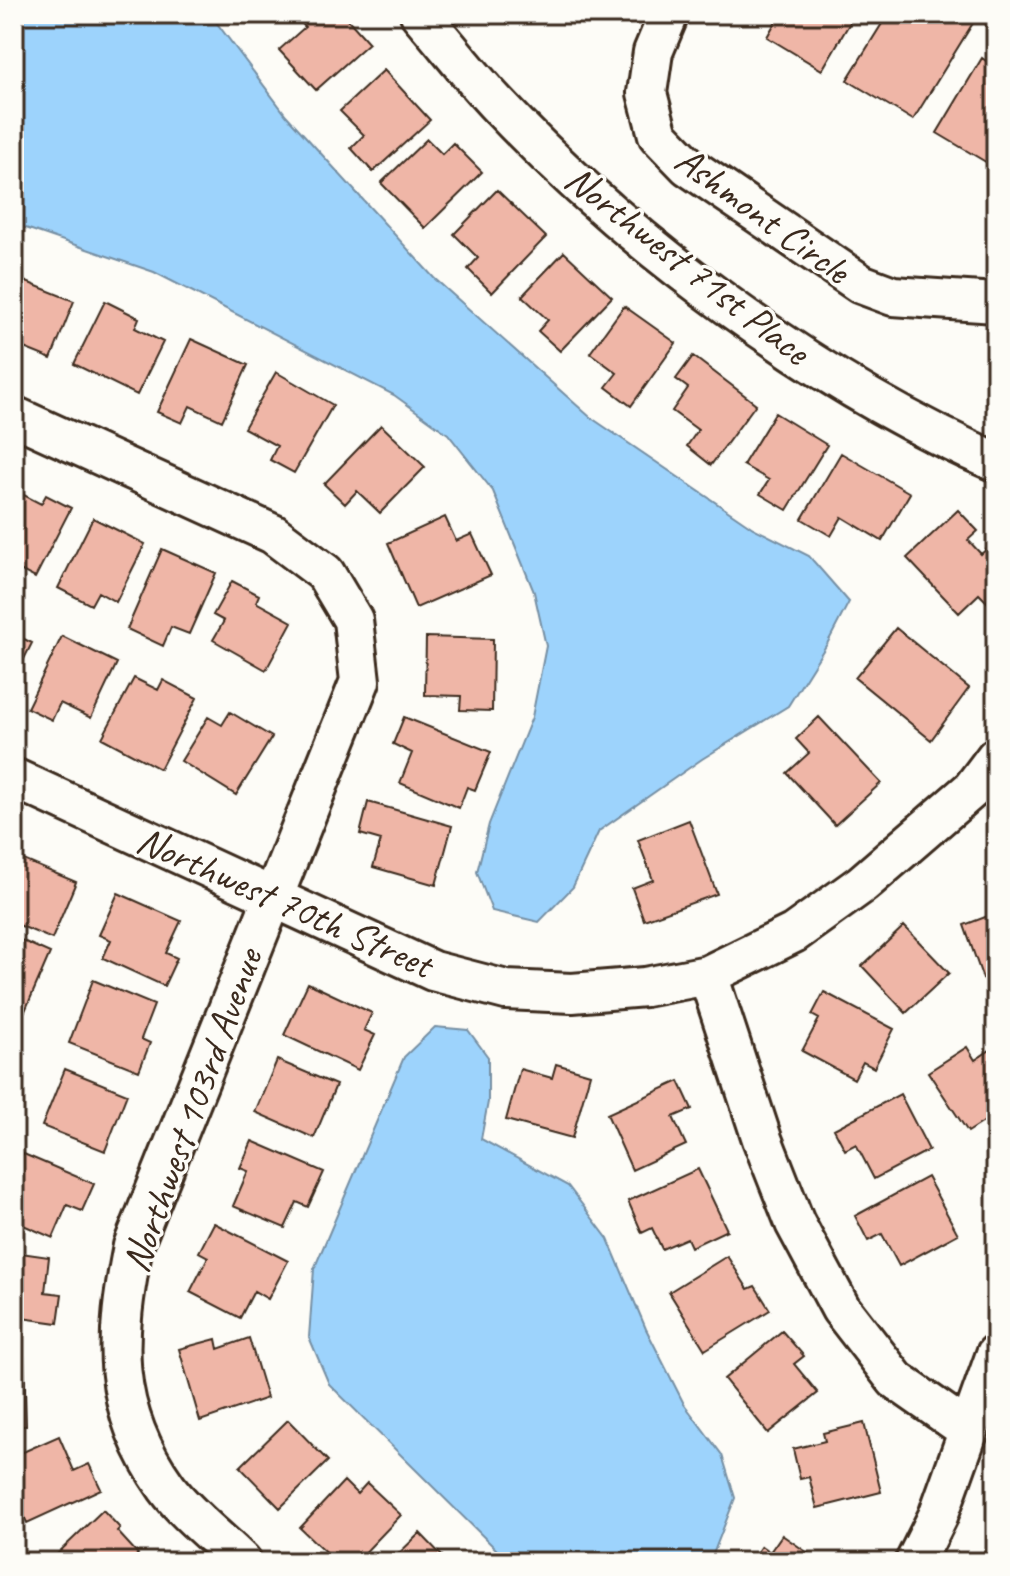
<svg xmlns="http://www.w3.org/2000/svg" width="1010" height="1576" viewBox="0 0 1010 1576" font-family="Caveat,sans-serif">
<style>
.water{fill:#9dd3fc;stroke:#768fa3;stroke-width:2}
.building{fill:#efb6a7;stroke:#3b2a1e;stroke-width:2}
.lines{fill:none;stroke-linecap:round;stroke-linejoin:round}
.minor-casing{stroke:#3b2a1e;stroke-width:44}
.minor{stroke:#fdfcf7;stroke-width:38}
.labels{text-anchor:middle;stroke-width:7;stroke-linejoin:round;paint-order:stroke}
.street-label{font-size:40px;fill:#3b2a1e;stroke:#fdfcf7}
</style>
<rect width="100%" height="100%" fill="#fdfcf7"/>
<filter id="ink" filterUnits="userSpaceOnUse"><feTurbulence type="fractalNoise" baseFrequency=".0125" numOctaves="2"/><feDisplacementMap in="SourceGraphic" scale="16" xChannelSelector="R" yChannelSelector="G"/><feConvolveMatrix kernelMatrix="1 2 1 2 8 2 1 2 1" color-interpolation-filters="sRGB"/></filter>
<g filter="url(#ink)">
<path class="water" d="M14 14H210L286 115 434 278 590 417 753 528 809 556 849 602 827 644 788 706 702 759 599 831 573 887 539 922 492 911 477 872 489 824 532 717 546 646 534 592 493 491 448 434 394 395 154 272 14 224Z
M435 1027 468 1030 488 1057V1102L481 1139 568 1186 608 1239 646 1329 684 1404 722 1455 735 1498 710 1562H509L329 1384 309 1337 314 1269 404 1057Z"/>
<path class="building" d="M307 14H343L369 43 316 90 279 50 305 27 300 21Z
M855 14 822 70 767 37 776 21 768 14Z
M888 14H958L973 23 913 120 847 80Z
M996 51V168L937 133 982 58 989 63Z
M384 70 430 120 373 172 351 148 364 135 340 111Z
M427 139 442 154 453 143 482 172 425 228 381 183Z
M497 190 546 237 492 293 468 269 478 258 454 234Z
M564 252 612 297 560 351 538 331 548 320 522 296Z
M14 277 74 301 51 359 14 344Z
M105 301 139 318 135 328 163 342 137 395 74 364Z
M624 306 676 343 631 406 606 387 617 373 590 353Z
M191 339 248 365 222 421 190 406 182 423 157 412Z
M693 356 756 404 711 465 687 446 698 430 672 411 688 388 676 379Z
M276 372 333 405 294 473 270 460 277 446 244 428Z
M775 413 827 445 787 510 760 494 769 480 743 465Z
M381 425 425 467 380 513 357 491 345 504 324 484Z
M841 453 910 493 882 541 842 517 831 536 802 519Z
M14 490 41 504 46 495 71 508 35 578 14 567Z
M958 510 978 531 968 540 981 554 988 548 996 556V595L988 603 979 594 959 613 907 558Z
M445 517 456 541 472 534 491 575 416 608 388 543Z
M93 518 145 544 116 602 98 592 91 605 58 588Z
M162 549 216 573 189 634 171 627 163 646 127 629Z
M232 581 259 595 256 602 292 622 266 670 213 640 224 621 213 615Z
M896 628 969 688 931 740 855 678Z
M14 634 32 643 14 679Z
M62 636 117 663 91 718 60 703 52 720 27 708Z
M426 637 493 639 492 711 460 710 461 696 425 695Z
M134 678 158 690 163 680 197 698 160 769 102 738Z
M230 712 272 737 236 795 181 761 208 717 222 725Z
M404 717 491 752 475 790 467 787 459 808 400 783 412 753 393 744Z
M819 717 881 783 835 825 787 773 809 753 796 739Z
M368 802 452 826 436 885 373 867 381 840 360 834Z
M689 820 717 894 644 920 632 888 653 880 638 840Z
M14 856 76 882 52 939 14 923Z
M118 893 181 921 166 953 177 958 164 986 103 958 111 940 99 935Z
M996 913V975L983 979 964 925Z
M904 926 949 973 906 1013 862 966Z
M14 937 50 953 25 1011 14 1007Z
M93 980 154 1005 141 1039 150 1043 139 1071 69 1043Z
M308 983 372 1013 364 1030 375 1035 358 1070 284 1035Z
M824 992 894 1029 874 1068 863 1062 854 1079 802 1051 819 1019 812 1015Z
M967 1047 975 1060 993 1048 996 1054V1114L968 1132 928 1072Z
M277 1060 336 1085 314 1138 255 1112Z
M556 1064 590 1074 572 1138 506 1120 520 1069 552 1078Z
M65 1069 127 1094 105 1151 42 1126Z
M679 1081 692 1109 673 1117 686 1145 632 1170 607 1114Z
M900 1094 929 1150 874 1179 856 1144 845 1150 834 1129Z
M252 1141 324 1172 308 1207 297 1202 285 1228 233 1206 248 1171 240 1168Z
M19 1152 94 1184 82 1211 67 1205 53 1238 14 1221V1164Z
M698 1169 727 1230 691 1247 687 1238 662 1249 652 1228 642 1233 628 1201Z
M927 1177 958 1234 899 1266 882 1234 868 1241 855 1216Z
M214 1223 288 1261 268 1299 254 1291 240 1318 190 1292 208 1257 199 1252Z
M14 1252 49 1257 45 1292 62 1294 58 1323 14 1317Z
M727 1256 748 1289 755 1286 770 1310 705 1350 669 1292Z
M782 1331 804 1356 794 1364 818 1393 768 1433 724 1379Z
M249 1338 267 1398 200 1421 179 1349 216 1339 218 1349Z
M14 1354H24L26 1426H14Z
M288 1420 328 1461 280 1508 240 1467Z
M864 1423 881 1492 817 1508 809 1477 800 1479 793 1449 825 1441 823 1433Z
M59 1436 74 1471 89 1464 101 1489 27 1523 14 1494V1456Z
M344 1481 357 1494 367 1483 401 1515 356 1562H336L300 1528Z
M103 1510 120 1528 117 1531 138 1554 130 1562H64L56 1555Z
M420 1533 448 1562H390Z
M782 1535 821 1562H750L761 1546 770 1552Z
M996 1535V1562H984Z"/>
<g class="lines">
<defs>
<path id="minor" d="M420 14C445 43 469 74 495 102 626 242 820 386 996 462
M669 14 653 52 647 93 658 135 688 166 861 284 893 296 996 303
M14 416 273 534 325 573 353 620 360 681 133 1246C115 1338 109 1407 167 1488 187 1515 218 1538 242 1562
M14 778 433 971 506 990 572 993 645 987 708 975 794 933 862 884 972 789 996 757
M708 975 762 1139 795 1223 841 1309 896 1380 969 1431
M915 1562 938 1516 996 1354"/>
</defs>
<use href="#minor" class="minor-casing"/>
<use href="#minor" class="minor"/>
</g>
</g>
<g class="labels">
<g class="street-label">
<text transform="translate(763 214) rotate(36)" y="14">Ashmont Circle</text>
<text transform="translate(688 264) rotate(38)" y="14">Northwest 71st Place</text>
<text transform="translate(285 901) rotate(24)" y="14">Northwest 70th Street</text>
<text transform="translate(191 1110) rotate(-70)" y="14">Northwest 103rd Avenue</text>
</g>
</g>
<rect width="1010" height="1576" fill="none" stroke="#fdfcf7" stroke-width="48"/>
<rect x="24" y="24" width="962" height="1528" fill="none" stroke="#3b2a1e" stroke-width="3" filter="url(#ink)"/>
</svg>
